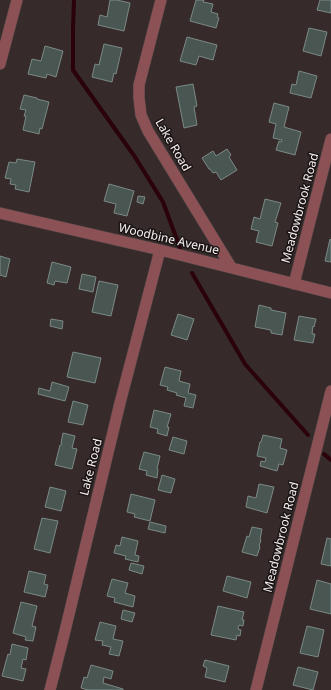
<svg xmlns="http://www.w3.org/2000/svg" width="331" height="690" viewBox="0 0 331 690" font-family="'Noto Sans',sans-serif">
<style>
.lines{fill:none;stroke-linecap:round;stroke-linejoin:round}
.stream{stroke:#2b0209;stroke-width:4}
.building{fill:#495652;stroke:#7b8a86}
.minor-casing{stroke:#514646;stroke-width:12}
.minor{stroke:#8c5155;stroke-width:11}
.labels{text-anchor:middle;stroke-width:3;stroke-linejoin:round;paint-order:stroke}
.street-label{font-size:12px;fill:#f8f0f0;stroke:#1a1414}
</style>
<rect width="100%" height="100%" fill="#362a2a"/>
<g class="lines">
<path class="stream" d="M74 0 73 28V70L135 157 163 202 180 248
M192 273 245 364 308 435
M324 454 331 460"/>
</g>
<path class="building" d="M110 0H117L130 3 124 31 98 25 100 15 107 17Z
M196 0H204L203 2 213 4 211 12 218 14 217 17 219 18 216 28 190 21Z
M320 0H331V13L317 10Z
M309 28 327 32 321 56 303 51Z
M187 37 217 45 213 60 199 56 196 65 180 61Z
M104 44 122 48 116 74 114 73 112 82 92 77 95 64 99 65Z
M45 46 63 51 56 77 47 74 46 78 28 74 32 59 41 61Z
M299 71 317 76 311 98 290 93 292 84 296 85Z
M193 84 197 106 194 107 197 125 184 128 176 87Z
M24 95 37 98V99L49 102 42 129 40 128 39 134 23 130 26 116H24L26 110 20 109Z
M274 103 289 107 284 127 301 132 295 155 276 150 279 141 281 142 282 140 273 138 276 124 269 122Z
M227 149 231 155 229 157 237 170 221 180 216 172 213 173 210 169H209L202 158 213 151 216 156Z
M17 159 35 162 29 192 15 189 16 185 10 184 11 179 5 178 9 162 16 163Z
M109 184 134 191 127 216 114 213 116 204 104 201Z
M138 196 145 197 143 204 137 202Z
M265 199 281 203 275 222 278 223 272 246 256 242 259 231 251 229 254 217 260 219Z
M330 239 331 240V262L325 261Z
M0 256 10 259 6 277 0 275Z
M52 262 71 267 67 283 55 281 54 285 47 283Z
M82 274 96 277 93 292 79 289Z
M99 281 118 285 111 316 92 312Z
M259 305 271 308V310L286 313 282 335 271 333V330L255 327Z
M178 314 194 319 187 340 171 335Z
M299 316 316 319 314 327 313 326 312 334H315L313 343 294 340Z
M51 319 63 321 62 329 50 326Z
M73 352 101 358 95 383 67 377Z
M165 367 181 371 179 381 190 384 188 393 196 395 193 408 184 406 186 398 176 395 177 393 167 390 168 387 160 385Z
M52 382 69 387 65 401 38 394 39 388 50 391Z
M73 401 88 405 83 425 68 422Z
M154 410 171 414 167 427H169L167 436 157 433 158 429 150 427Z
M63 433 75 436 72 448 77 449 72 469 55 465 60 445H61L62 443H61Z
M263 435 282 439 280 448 287 450 283 465 279 464 277 471 260 466 261 461 265 462 266 458 257 456 260 442H261Z
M173 437 187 441 184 454 169 450Z
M144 452 160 456 157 469H158L157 478 146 475 147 471 139 469Z
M162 475 175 479 171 493 158 490Z
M259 484 274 487 267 513 246 507 248 496 256 498Z
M50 487 66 491 61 511 45 507Z
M131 494 155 500 150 521 134 517 135 514 127 512Z
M42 518 58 521 50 553 34 549Z
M150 522 166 526 165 533 148 529Z
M252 527 262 529 260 539 261 540 259 546 260 547 257 556 242 552 247 536 249 537Z
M122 537 138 541 135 555 139 556 138 562 125 559 126 556 114 553 116 545 120 546Z
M327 538 331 539V566L321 564Z
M131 563 144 566 142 574 129 570Z
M29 571 46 575 44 584 48 585 45 597 24 592Z
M227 576 251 582 247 598 223 591Z
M112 579 128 583 125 593 135 596 133 607 114 602 115 598 107 596Z
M317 580 331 584V614L310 609Z
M21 602 37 606 32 626 36 627 33 641 25 640 26 637 13 633Z
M218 606 244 612 242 620H244L243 626 239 625 238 629 241 630 240 636 237 635 236 640 211 635Z
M123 610 135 613 132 622 121 619Z
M100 622 116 626 113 639 123 641 119 656 109 654 111 647 102 645 103 641 95 640Z
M307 626 324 630 318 657 300 653Z
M12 644 28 648 26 660 23 659 21 668 26 669 23 681 2 676 8 654 10 655Z
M205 660 229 666 225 682 205 677 207 668 203 666Z
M91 665 113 671 111 679 104 677 103 683 123 689V690H88L81 688 84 677 87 678Z
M298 667 318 672 313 690 293 685Z"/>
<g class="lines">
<defs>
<path id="minor" d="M161 0 139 85V98L141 115 148 131 231 267
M0 64 17 0
M0 213 160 250 331 293
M294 284 331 139
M50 690 64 635 120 403 160 250
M256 690 331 391"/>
</defs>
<use href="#minor" class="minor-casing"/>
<use href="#minor" class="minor"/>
</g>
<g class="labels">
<g class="street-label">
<text transform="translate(173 145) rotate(60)" y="4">Lake Road</text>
<text transform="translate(300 208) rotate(-75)" y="4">Meadowbrook Road</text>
<text transform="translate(169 239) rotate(13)" y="4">Woodbine Avenue</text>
<text transform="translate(91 467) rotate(-76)" y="4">Lake Road</text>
<text transform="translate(281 537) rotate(-76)" y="4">Meadowbrook Road</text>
</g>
</g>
</svg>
